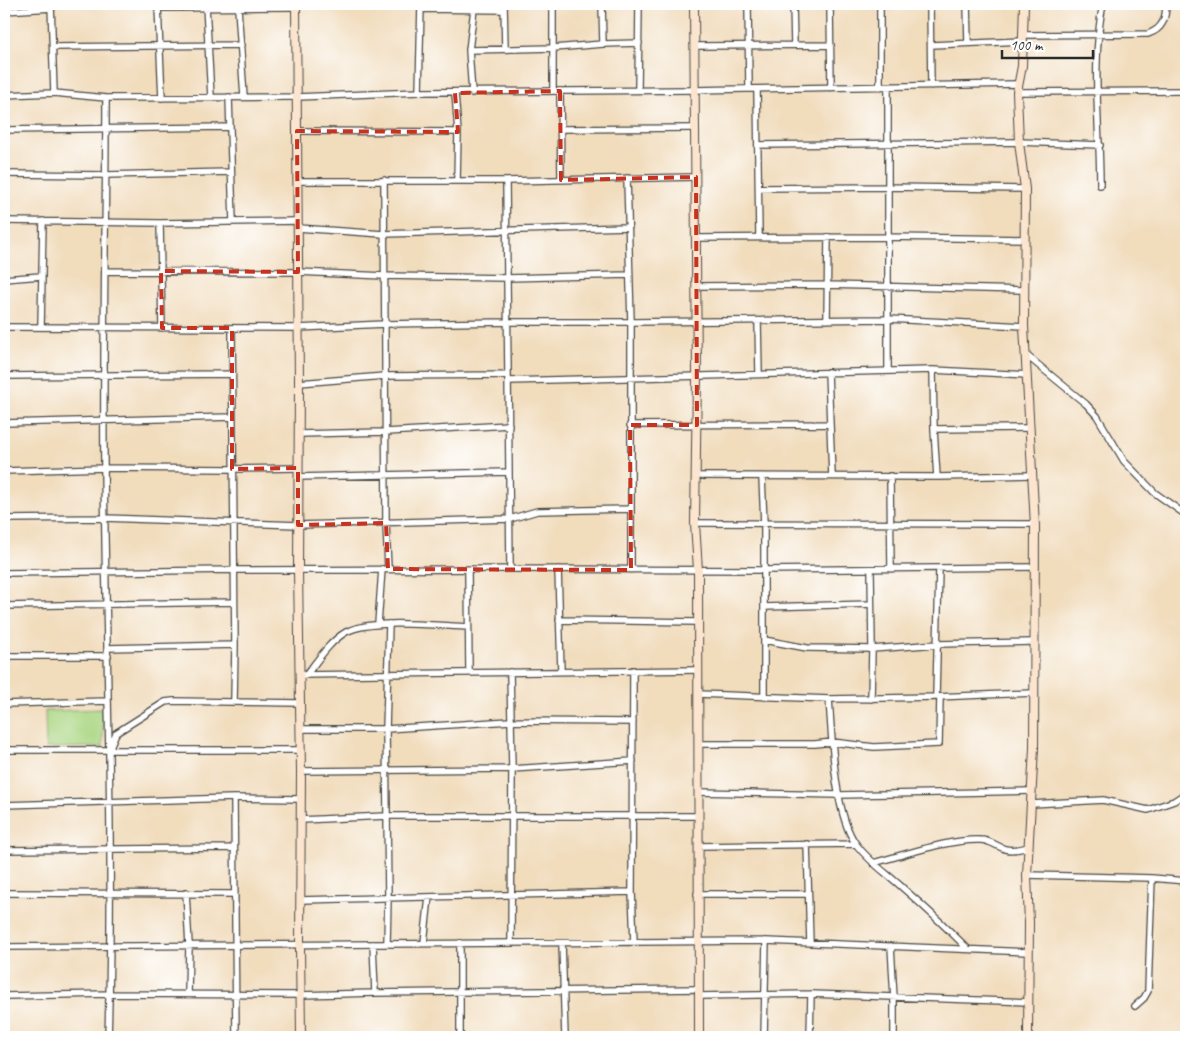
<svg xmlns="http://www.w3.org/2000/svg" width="1190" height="1041" viewBox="0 0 1190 1041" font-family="Caveat,sans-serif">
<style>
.pitch{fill:#aad682;stroke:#6a8056}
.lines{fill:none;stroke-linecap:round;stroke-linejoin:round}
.street-casing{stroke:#494641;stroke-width:8}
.secondary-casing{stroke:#494641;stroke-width:10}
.street{stroke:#fff;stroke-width:5.5}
.secondary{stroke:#fce5cf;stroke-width:8}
.marked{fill:none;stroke:#c8321e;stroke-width:4;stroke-dasharray:10 6;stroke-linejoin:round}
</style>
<rect width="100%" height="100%" fill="#fff"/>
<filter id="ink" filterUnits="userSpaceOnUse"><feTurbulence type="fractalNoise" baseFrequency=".02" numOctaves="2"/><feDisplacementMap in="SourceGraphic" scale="10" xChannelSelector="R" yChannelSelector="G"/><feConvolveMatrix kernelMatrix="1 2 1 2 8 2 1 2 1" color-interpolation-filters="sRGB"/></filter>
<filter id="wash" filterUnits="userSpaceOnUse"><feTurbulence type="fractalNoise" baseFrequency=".0096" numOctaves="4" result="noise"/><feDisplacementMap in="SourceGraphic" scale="20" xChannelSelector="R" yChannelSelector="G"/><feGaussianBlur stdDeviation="1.12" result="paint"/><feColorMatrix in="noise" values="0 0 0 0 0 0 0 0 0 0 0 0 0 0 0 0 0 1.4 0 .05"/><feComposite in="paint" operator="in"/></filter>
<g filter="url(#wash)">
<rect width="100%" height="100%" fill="#f1dcbc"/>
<path class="pitch" d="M103 709V747L46 748 45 711Z"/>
</g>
<g filter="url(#ink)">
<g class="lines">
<defs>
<path id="street" d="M51 4 54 93
M504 4 505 49
M602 4 603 44
M748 4 749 89
M793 4 794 45
M830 4 831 88
M880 4V87
M930 4 931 86
M967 4 968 43
M158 6 162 98
M206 6 211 97
M158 8 296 7
M238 8 244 97
M421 9 504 10
M4 11 52 8
M1023 35 1148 34C1163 29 1166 18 1166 4
M931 45 1023 41
M695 46 831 45
M53 47 241 45
M469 50 554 48 603 44 639 43
M888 87V371
M757 89 759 237
M638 90 639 4
M553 91V4
M560 91 561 180
M419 92 421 4
M1017 92 1186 91
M455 93 458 132 457 181
M472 93 469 50 474 9
M4 95 54 93 106 98 297 97 419 92 695 90 1017 84
M229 97 233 222
M106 98C106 221 103 343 104 466 106 657 114 847 108 1037
M561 129 695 128
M4 130 230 127
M297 131 458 132
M758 145 1019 142 1100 145
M4 174 106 175 231 172
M627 178 631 322V570
M384 180 386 523 388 569
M298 181H506L696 177
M506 181 510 569
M1100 185C1100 127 1091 61 1103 4
M759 188 888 187 1025 189
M4 221 160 223 298 221
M160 223 162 328
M298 228 383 234 628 227
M696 238 888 237 1025 239
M105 271 298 272 384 276 507 278 629 275
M4 279 41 276
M696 286 827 285 1024 290
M827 320 828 237
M758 321 759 374
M4 327 298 328 385 324 508 322H631L888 319 1024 326
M41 327 43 221
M232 328 235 645 234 701
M1026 355 1086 404 1097 416 1124 461 1155 493 1186 515
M933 370 934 429 937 477
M828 372 832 476
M4 376 232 374
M508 381 933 370 1027 375
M299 383 385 376 508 375
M4 423 232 417
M630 425 830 424
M934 429 1029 428
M298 434 386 432 509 425
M4 471 104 468 232 469 298 468
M696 476 937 477 1032 475
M890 476 891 569
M298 477 509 472
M762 477 764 524V697
M4 519 105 518 298 525 510 519 537 511 630 509
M695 523 1035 524
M558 569 561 671
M871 569 872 649 871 699
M468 570 469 672
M4 573 234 570 510 569 763 570 1034 567
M4 606 234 602
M764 607 871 604
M559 620 697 622
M378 624 382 569
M764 640 807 648 872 649 938 644 1034 642
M107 648 235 645
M4 656H108
M633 670 632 892 634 943
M510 672 512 769 511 943
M307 674C318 660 329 642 346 632 371 618 438 626 468 627
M300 675 698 670
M698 694 829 699 936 697 1033 693
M936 697 939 568
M829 699C832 737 834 814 856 844 869 862 888 874 904 889 926 908 947 928 968 949
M4 704 108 701
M300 729H386L510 721 633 722
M698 744H815L832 742 874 747 939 744 940 697
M110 747 116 733 165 702 173 701 300 703
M4 750H300
M301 771 512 769 633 761
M698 792 839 795 1032 791
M234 798 236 1037
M1032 804 1103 800 1148 810 1174 801 1186 793
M4 805 234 798 301 799
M301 820 386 816H698
M807 844 810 943
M698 846 856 844
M4 850 234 848
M873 863C904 855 949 839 980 840 990 840 996 846 1005 849 1013 851 1021 849 1028 847
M1027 875 1152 878 1186 881
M4 893 234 894
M186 893 189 945 188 994
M697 894H808
M300 900 632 892
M424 943 429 897
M460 943V1037
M562 943 565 1037
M373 944 375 993
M387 944 388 897 386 729 389 624
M891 946 894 998V1037
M4 947 766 941 1029 952
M4 996 109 994 300 995 375 993 699 989
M699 996 811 994 1028 1002
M1135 1006 1144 998 1148 991 1152 878
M764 1037 766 941
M810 1037 811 994"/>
<path id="secondary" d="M296 4 299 383 298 570 301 771 300 946 301 1037
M694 4 697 376 695 523 698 570 699 1037
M1024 4 1022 66 1017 92 1019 142 1025 189 1024 326 1035 526 1034 748 1027 875 1029 923 1028 1037"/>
</defs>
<use href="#street" class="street-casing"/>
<use href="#secondary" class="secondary-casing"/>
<use href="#street" class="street"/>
<use href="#secondary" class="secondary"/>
</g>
</g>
<path class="marked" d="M560 91 561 180 696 177 697 425H630L631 570 388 569 386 523 298 525V468L232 469V328H162L161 271 298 272 297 131 458 132 455 93Z"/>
<rect width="1190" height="1041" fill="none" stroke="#fff" stroke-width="20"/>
<path d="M1002 50v8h91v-8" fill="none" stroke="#2b2b2b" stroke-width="2.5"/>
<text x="1010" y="50" font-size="15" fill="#2b2b2b" stroke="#ffffff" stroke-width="4" paint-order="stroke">100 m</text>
</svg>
